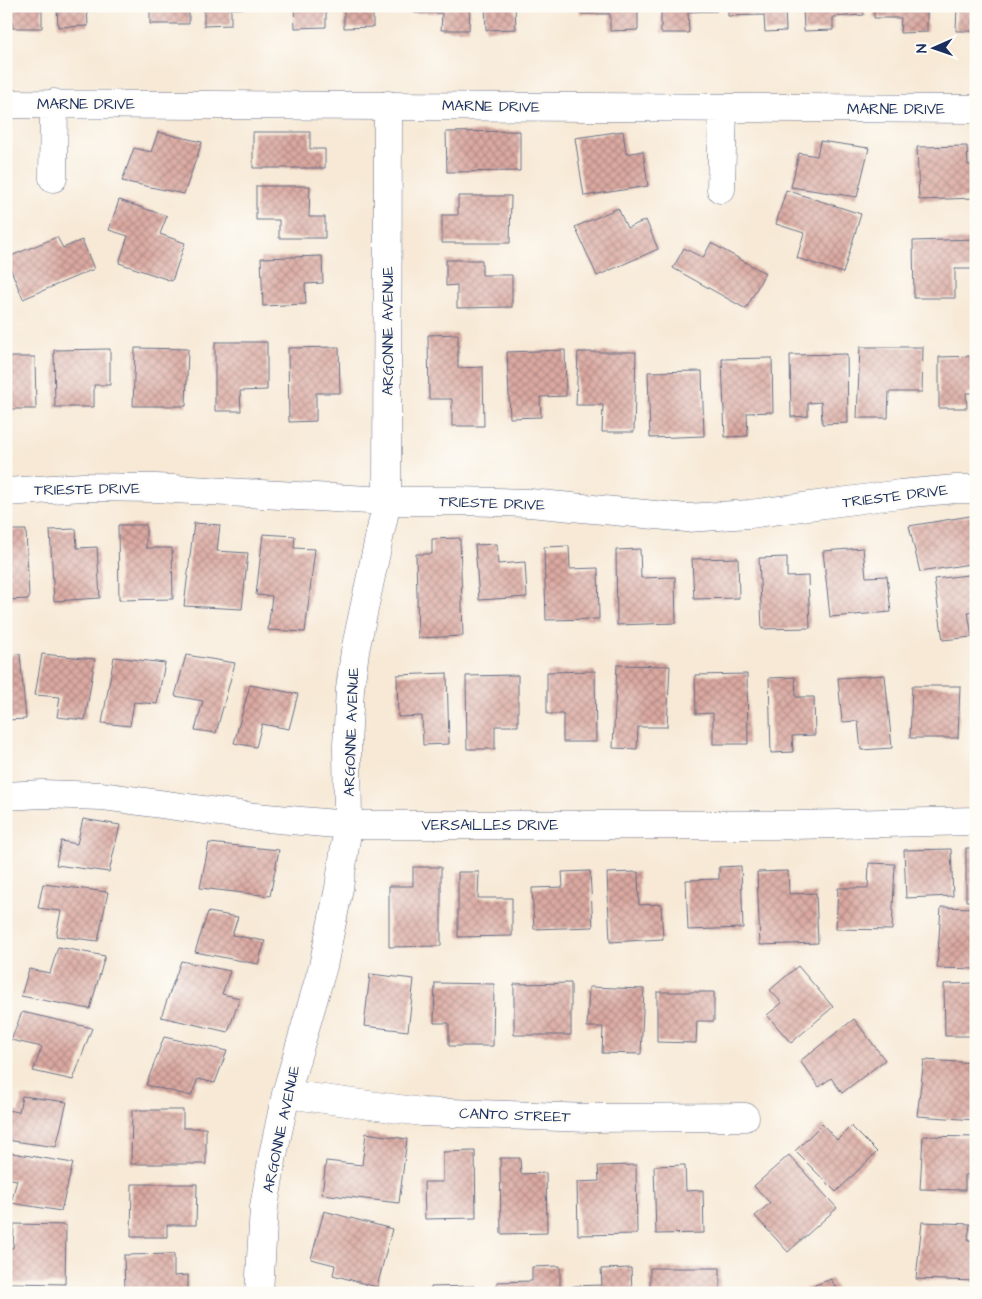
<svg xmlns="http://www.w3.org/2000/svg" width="982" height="1299" viewBox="0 0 982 1299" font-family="'Architects Daughter',sans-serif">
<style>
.building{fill:url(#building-cross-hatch)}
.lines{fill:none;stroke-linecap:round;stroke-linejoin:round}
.minor-casing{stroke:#687088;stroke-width:29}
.minor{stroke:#fff;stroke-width:28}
.labels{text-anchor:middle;stroke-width:4.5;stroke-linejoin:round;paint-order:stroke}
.street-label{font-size:15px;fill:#1b2f5e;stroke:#fdfcf7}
</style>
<defs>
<pattern id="building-cross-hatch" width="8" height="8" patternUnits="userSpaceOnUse" patternTransform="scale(1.25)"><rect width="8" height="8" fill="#dba9a0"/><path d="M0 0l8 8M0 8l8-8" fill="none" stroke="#b18a86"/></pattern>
</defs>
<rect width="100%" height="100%" fill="#fdfcf7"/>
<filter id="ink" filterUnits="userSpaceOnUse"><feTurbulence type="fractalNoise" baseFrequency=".02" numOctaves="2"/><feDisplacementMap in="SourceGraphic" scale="10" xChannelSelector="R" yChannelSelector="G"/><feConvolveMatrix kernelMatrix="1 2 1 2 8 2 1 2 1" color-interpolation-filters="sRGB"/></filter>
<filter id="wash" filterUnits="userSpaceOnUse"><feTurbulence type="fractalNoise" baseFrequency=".0096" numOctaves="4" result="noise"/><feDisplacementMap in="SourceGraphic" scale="20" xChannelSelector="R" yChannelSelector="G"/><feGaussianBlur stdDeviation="1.12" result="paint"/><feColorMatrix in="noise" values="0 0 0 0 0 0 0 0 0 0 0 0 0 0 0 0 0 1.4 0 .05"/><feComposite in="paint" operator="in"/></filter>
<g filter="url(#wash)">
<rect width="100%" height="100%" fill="#f7e9d6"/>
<g id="blocks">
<path class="building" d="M6 6H42V28H12V10H6Z
M57 6H87L88 26 58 27Z
M150 6H189V24H150Z
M204 6H260V8L231 9V25L204 26Z
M294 6H326V27L295 28Z
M344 6H400V9H373V27L344 28Z
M414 6H470L469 30H441L442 13H414Z
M485 6H515L516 29 486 30Z
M580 6H638V30L610 31V14H580Z
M661 6H717V11L688 12 689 33H661Z
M728 6H785L786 31 765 32 764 15 728 16Z
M803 6H863L864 15 833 17V30L804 31Z
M874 6H927V32L900 33 901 18H874Z
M957 6H976V31H956Z
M520 131V171L447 172 446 132Z
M623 131 626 154 643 151 648 186 584 196 575 138Z
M158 132 202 142 184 194 122 181 134 148 151 152Z
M253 132H310V149H325V168H253Z
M820 141 869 148 857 197 791 187 799 153 817 156Z
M967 146 968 165H976V198L919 200 917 147Z
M256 186H310L309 217H325V238H279V220H256Z
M786 190 861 214 843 273 797 258 804 233 776 224Z
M458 196H511L510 243H442V215H458Z
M119 200 167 216 160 234 185 243 172 281 119 263 128 236 109 230Z
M618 208 627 228 646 220 658 249 597 276 575 227Z
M57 237 63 248 82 240 94 269 23 299 6 258Z
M976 239V269H955V298H914L913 241Z
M711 243 765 273 746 309 673 268 684 248 703 258Z
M322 256 323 283 305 284 306 304 263 306 261 258Z
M446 260H482V275H512V307L457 308V285L446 286Z
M458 334V368L483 367 484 426H452V399H429L428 335Z
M215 342H267V390L240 391 241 411H215Z
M339 347 340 393H316V421L289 422 288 348Z
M860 347H923L922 392H889L888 418H857Z
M135 348 188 349 186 406H133Z
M110 349V385H94V407H55L54 350Z
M565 350 566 396 540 397 541 417 510 418 507 352Z
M578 352H636L634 432H602L603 405H576Z
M847 354 848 423 822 424 821 402 808 403V416L791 417 790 355Z
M976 356V393H966L967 408H939V357Z
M6 357H35L36 409H6Z
M772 358 773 412 747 413 748 436 725 437 722 359Z
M702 371 704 436 650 438 648 372Z
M976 515V563L920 572 909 526Z
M194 523 220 525 217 551 248 553 242 609 184 606Z
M118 525H146V548H172L173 599 119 600Z
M76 529 77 548 97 547 100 598 54 601 50 530Z
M6 530H26L29 599 6 600Z
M263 534 295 536 294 548 315 549 305 632 268 630 272 596 256 595Z
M460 538 463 636 418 638 416 554H432V539Z
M497 544 498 564 525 562 527 597 479 600 475 545Z
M569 546 570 569 598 568 599 619 546 620 544 547Z
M863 548 866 577 887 576 891 612 830 617 823 551Z
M640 549 641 578 675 577 676 623 617 625 616 550Z
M787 557V577L808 576 810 628 762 629 759 558Z
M738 558 739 598 694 599 692 559Z
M976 574V611L968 612 972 637 943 640 934 579Z
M20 654 26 719 6 720V655Z
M42 654 95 659 85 720 57 717 60 697 35 695Z
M186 655 235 663 216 733 195 730 203 701 175 696Z
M114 657 165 663 157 704 134 702 130 726 102 723Z
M617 665 670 666 667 727H638L637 749 613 748Z
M595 671 596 742H563V714H547V672Z
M447 673 449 744 423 745 422 716 398 717 397 675Z
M747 674 748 744H713V713L696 714 695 675Z
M518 675V726H495V749H467L466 676Z
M885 675 892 748 861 750 858 721 842 722 838 678Z
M795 677 796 697H814L815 735 792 736 793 752 771 753 769 678Z
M250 685 298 694 289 729 262 724 256 747 234 743Z
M912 686H960L958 738H910Z
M83 819 120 825 109 872 56 865 61 841 77 844Z
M209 843 279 850 270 896 200 888Z
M966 848H976V901H966Z
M951 849 953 896 906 898 904 850Z
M869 863 895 864 892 930 836 929 838 888H868Z
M741 866 743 928 688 930 686 880 719 879V867Z
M413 867H441V946L389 947V886H413Z
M590 871 593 927 534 929 532 888 563 887 562 872Z
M788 871 789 894 816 893 818 943 760 945 757 872Z
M458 872H479L478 898H512V936L458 937Z
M638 872 639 905 661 904 663 939 610 942 607 873Z
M43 884 108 892 98 941 56 936 61 911 38 908Z
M941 907 976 908V969L937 968Z
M208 912 238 917 232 935 265 941 258 964 195 952Z
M58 947 105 956 90 1009 21 996 29 969 50 973Z
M181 961 230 971 222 994 240 998 228 1032 161 1017Z
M798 966 833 1007 791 1043 767 1015 782 1003 770 990Z
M370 974 414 979 408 1031 364 1026Z
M435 983 494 984 493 1046H449V1023H434Z
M571 983V1035H514V984Z
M976 983V1036H945L944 984Z
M589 987 644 989 641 1054 602 1053 603 1027H587Z
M657 992H714V1021H697L696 1043 657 1042Z
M22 1012 92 1028 73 1080 33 1071 42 1047 11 1040Z
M854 1019 885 1060 842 1093 831 1078 819 1087 800 1061Z
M164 1037 227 1051 215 1083 198 1079 191 1096 146 1085Z
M924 1060 976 1063V1120L917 1116Z
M22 1096 67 1102 56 1147 6 1140V1110L19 1112Z
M132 1110H183V1128H206V1164H131Z
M822 1124 837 1140 851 1126 877 1152 836 1192 795 1151Z
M366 1133 407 1139 399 1203 322 1194 326 1161 362 1165Z
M923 1136 976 1137V1175H965V1190L920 1189Z
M475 1151 476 1218 425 1219 424 1182H443V1152Z
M6 1152 73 1163 61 1211 11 1203 17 1180 6 1178Z
M789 1155 837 1208 788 1252 755 1216 770 1203 754 1186Z
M500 1158H520L521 1174 546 1173 547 1233 501 1234Z
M636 1165 637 1234 578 1235 577 1182 599 1181 598 1166Z
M685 1165 686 1191 703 1190 704 1233 656 1234 654 1166Z
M132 1184H197L196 1225H167V1237H131Z
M324 1211 392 1229 377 1287 333 1275 335 1265 311 1259Z
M922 1222 970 1224 968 1240 976 1241V1281L916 1279Z
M14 1224 66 1225 65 1284 6 1283V1248H13Z
M174 1254V1276L188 1275V1293H125L124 1255Z
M560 1266V1293H497V1282L532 1281V1267Z
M631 1268 632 1293H574L573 1286 602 1285 601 1269Z
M650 1268H720V1293H650Z
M831 1279 839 1293H795Z
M474 1286 475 1293H431V1287Z"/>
</g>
</g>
<g filter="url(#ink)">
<use href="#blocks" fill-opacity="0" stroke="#687088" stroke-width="1"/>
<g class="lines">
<defs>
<path id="minor" d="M6 104 976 109
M53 178 54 103
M721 189 723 108
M6 492 83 487 156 488 387 501H457L530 503 687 518 750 514 900 494 956 489H976
M6 796 42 794 102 796 255 817 348 825H793L976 821
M286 1094 422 1112 589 1118 745 1117
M259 1293 264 1207 273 1155 286 1094 323 966 339 888 348 825 347 745 350 689 355 651 387 501 388 105"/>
</defs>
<use href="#minor" class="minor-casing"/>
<use href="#minor" class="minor"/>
</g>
</g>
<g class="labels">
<g class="street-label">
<text x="86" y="109">MARNE DRIVE</text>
<text transform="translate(491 106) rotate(1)" y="5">MARNE DRIVE</text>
<text x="896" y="114">MARNE DRIVE</text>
<text transform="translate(388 331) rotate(-90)" y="5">ARGONNE AVENUE</text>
<text transform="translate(87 489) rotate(-1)" y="5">TRIESTE DRIVE</text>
<text transform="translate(895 496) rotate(-7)" y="5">TRIESTE DRIVE</text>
<text transform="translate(492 503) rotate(2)" y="5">TRIESTE DRIVE</text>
<text transform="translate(351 732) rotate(-88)" y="5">ARGONNE AVENUE</text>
<text x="490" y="830">VERSAILLES DRIVE</text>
<text transform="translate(515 1115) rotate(2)" y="5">CANTO STREET</text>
<text transform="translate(281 1129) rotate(-78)" y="5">ARGONNE AVENUE</text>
</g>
</g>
<rect width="982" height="1299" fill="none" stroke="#fdfcf7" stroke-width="25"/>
<g transform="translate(934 48) rotate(268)" stroke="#fdfcf7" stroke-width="4" paint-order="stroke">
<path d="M0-4L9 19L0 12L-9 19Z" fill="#1b2f5e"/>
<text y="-8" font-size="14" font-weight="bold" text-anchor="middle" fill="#1b2f5e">N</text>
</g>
</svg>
